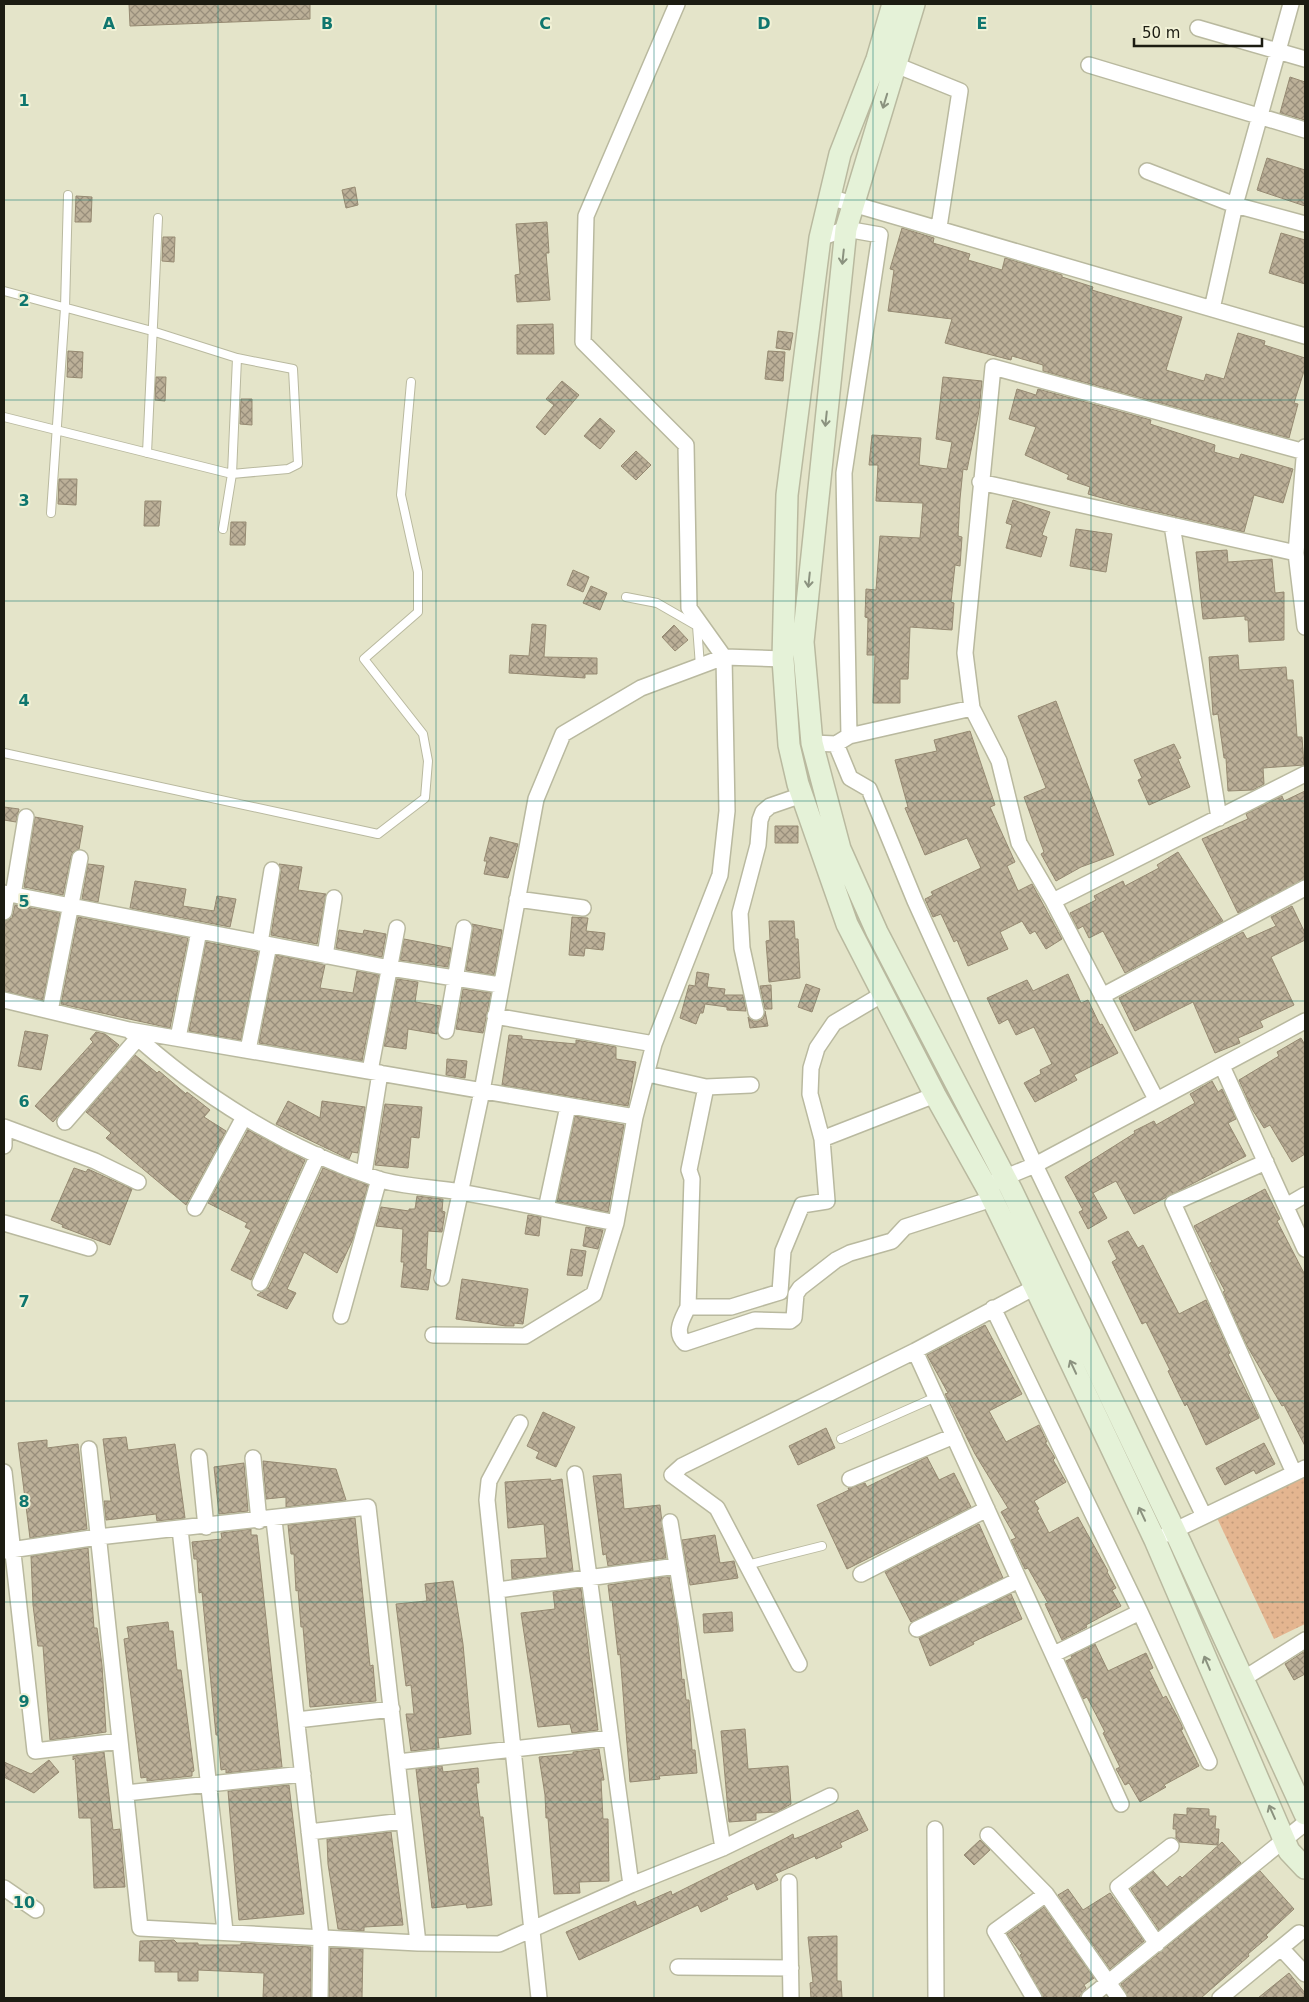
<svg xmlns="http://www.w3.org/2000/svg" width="1309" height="2002" viewBox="0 0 1309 2002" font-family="'DejaVu Sans',sans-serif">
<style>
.grass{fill:url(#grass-dots)}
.building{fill:url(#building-cross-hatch);stroke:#968a72}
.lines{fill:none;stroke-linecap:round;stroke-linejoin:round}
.service-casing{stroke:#b9b99f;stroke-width:10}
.minor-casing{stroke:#b9b99f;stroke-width:18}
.secondary-casing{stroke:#b9b99f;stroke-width:24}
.service{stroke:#fff;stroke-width:8}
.minor{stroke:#fff;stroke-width:15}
.secondary{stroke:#e5f2d8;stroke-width:21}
.oneway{stroke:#8b927f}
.grid{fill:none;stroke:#0f766e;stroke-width:1;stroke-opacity:0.55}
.grid-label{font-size:16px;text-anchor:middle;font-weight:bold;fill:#0f766e;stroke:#f1f1d6;stroke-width:4;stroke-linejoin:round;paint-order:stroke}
</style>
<defs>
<pattern id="grass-dots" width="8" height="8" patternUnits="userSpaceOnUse" patternTransform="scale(1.25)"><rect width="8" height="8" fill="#e4b590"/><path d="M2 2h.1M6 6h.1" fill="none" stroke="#c39b7b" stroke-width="1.8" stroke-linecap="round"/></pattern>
<pattern id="building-cross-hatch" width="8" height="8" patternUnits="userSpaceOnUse" patternTransform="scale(1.25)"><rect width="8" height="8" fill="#bcb098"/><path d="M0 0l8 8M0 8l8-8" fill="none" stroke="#988e7b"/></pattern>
</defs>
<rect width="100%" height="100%" fill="#e4e4c9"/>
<path class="grass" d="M1305 1474V1624L1274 1639 1217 1518Z"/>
<path class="building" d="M129 4H310V19L130 26Z
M1290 77 1305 82V120L1280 113Z
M1267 158 1305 170V206L1257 190Z
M355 187 358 205 346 208 342 190Z
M76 196 92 197 91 222H75Z
M547 222 549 253H546L550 300 517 302 515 275 520 274 516 224Z
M902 228 934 238 933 243 970 254 968 260 1002 270 1005 258 1062 275V277L1093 287 1092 290 1182 317 1166 370 1204 381 1206 374 1224 379 1238 333 1265 341 1264 345 1305 358V368L1294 403 1298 404 1289 438 1043 371V365L1012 356 1011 360 945 343 952 319 888 311 894 270 890 269Z
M1281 233 1305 240V284L1269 273Z
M163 237H175L174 262 162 261Z
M553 324 554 354H517V325Z
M778 331 793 333 790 350 776 348Z
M68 351 83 352 82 378 67 377Z
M768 351 785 352 783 381 765 379Z
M156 377H166L165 401 155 400Z
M943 377 982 381 979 411 967 470 963 469 960 499 958 536 962 537 960 566 955 565 951 602 954 603 952 630 910 627 908 679H900V703H873L875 655H867L868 618 865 617 866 589 876 590 880 536 920 538 923 503 876 501 878 465H869L872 435 921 438 919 465 947 469 952 442 936 439Z
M562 381 579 395 545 435 536 427 554 405 546 399Z
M1017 389 1036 395 1038 389 1151 420 1150 424 1215 445 1214 452 1239 459 1241 454 1293 469 1283 503 1254 495 1244 532 1127 505 1088 494 1090 487 1067 479 1069 475 1025 455 1036 427 1009 419Z
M241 399H252V425L240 424Z
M600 418 615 431 600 449 584 436Z
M636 451 651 465 636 480 621 466Z
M59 479H77L76 505 58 504Z
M1013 500 1050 512 1042 535 1047 537 1041 557 1006 548 1012 525 1006 523Z
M145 501H161L159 526H144Z
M231 522H246L245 545H230Z
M1076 529 1112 534 1106 572 1070 566Z
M1227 550 1228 562 1272 559 1275 593 1284 592V640L1249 642 1248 620H1245V616L1203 619 1196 552Z
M573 570 589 577 583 592 567 585Z
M591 586 607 593 600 610 583 603Z
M532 624 546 625 544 657 597 658V674H585V678L509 673 510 655 529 656Z
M674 625 688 640 675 651 662 637Z
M1238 655 1239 670 1286 667 1287 680H1293L1297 737H1302L1304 765 1263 768 1264 784 1253 790 1228 791 1226 758H1224L1218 714 1213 715 1209 657Z
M1056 701 1114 855 1081 867 1056 881 1041 854 1044 852 1024 797 1046 788 1018 716Z
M970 731 995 805 990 807 1015 862 1007 866 1018 891 1032 884 1062 939 1046 949 1035 931 1030 934 1022 921 1000 932 1008 949 968 966 957 940 954 942 941 914 933 917 925 899 933 895 931 892 981 868 967 838 925 855 905 808 908 807 895 760 937 751 934 740Z
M1174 744 1181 758 1178 759 1190 787 1149 805 1138 780 1142 778 1134 760Z
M1305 791V879L1238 913 1202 839 1248 819 1246 814 1282 796 1284 801Z
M4 807 19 809 16 822 4 820Z
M35 817 83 826 79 849 73 852 71 856 63 895 24 887Z
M775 826H798V843H775Z
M490 837 518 844 508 878 484 874 487 861H484Z
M1178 852 1223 921 1125 973 1103 931 1089 938 1083 926 1078 929 1070 913 1096 900 1094 896 1123 881 1125 886 1159 868 1157 865Z
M88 864 104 866 98 902 82 899Z
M279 864 302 867 298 890 326 894 317 944 271 935 281 872Z
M135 881 186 889 183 906 214 911 217 896 236 899 230 927 130 908Z
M15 905 60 913 43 1000 4 991V921L12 918Z
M1292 906 1305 933V940L1271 957 1294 1005 1260 1021 1263 1027 1238 1038 1240 1043 1215 1053 1193 1002 1135 1031 1119 998 1243 932 1247 939 1276 926 1271 917Z
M78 917 188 938 170 1028 61 1004Z
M572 917 588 918 586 931 605 933 603 950 585 948 584 956 569 955Z
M769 921H794L795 939H798L800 978 769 982 766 941 770 940Z
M472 924 502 930 494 975 466 970 473 930Z
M339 930 363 934 364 930 386 934 382 957 336 948Z
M404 939 451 948 448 967 400 960Z
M206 942 258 952 241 1040 189 1031Z
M276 955 325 965 320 988 353 993 357 971 379 975 362 1061 259 1043Z
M697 972 709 974 707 987 725 989 724 995H743L746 1011 727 1010V1007L705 1004 703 1013H700L696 1024 680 1018 689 985 695 986Z
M1068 974 1081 1003 1088 1000 1100 1025 1102 1024 1118 1053 1074 1075 1077 1080 1035 1102 1024 1083 1041 1074 1040 1070 1052 1064 1034 1027 1016 1035 1008 1019 999 1024 987 998 1027 980 1033 991Z
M397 979 418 982 415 1002 441 1006 437 1034 408 1029 406 1049 384 1046Z
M806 984 820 989 812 1012 798 1007Z
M771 985 772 1009H765L760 986Z
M463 989 491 993 483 1033 456 1029Z
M765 1011 768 1026 750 1028 748 1017 753 1021H758L763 1019Z
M25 1031 48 1035 41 1070 18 1066Z
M96 1032 105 1034 119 1045 53 1122 35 1106 93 1042 90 1039Z
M509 1035 522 1036V1039L576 1044V1040L616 1047V1059L636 1062 628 1106 502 1085Z
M1301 1038 1305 1045V1154L1292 1162 1270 1125 1264 1128 1252 1109 1239 1080 1279 1056 1277 1052Z
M135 1055 157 1073 159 1071 186 1094 187 1092 210 1110 204 1117 226 1131 186 1205 106 1138 111 1133 86 1112Z
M447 1059 467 1061 465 1078 446 1075Z
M1212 1081 1218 1092 1222 1089 1236 1119 1228 1123 1246 1156 1134 1214 1116 1181 1093 1193 1107 1218 1088 1229 1079 1212 1083 1210 1065 1177 1135 1133 1134 1131 1154 1121 1156 1125 1195 1103 1190 1094Z
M288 1101 320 1118 322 1101 365 1107 358 1153 352 1152 349 1159 276 1124Z
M385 1104 422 1107 419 1138 411 1137 408 1168 375 1165Z
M575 1116 624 1125 608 1212 557 1202Z
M248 1130 305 1160 251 1280 231 1270 251 1230 245 1227 247 1223 208 1203Z
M74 1168 86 1172 88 1169 132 1189 110 1245 62 1227 63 1225 51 1220Z
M323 1168 368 1185 353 1239 337 1273 304 1252 287 1289 296 1293 287 1309 257 1295 269 1287Z
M1265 1189 1280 1219 1277 1221 1305 1275V1446L1284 1405 1282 1406 1246 1344 1223 1292 1225 1291 1210 1263 1212 1262 1194 1226Z
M417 1196 443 1199 442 1211 445 1212 442 1232 428 1231 426 1269 431 1270 428 1290 401 1287 404 1262H401L403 1229 376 1226 381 1207 409 1211V1209H415Z
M528 1215 541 1217 539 1236 525 1234Z
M586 1227 603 1230 598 1249 583 1246Z
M1128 1231 1138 1248 1143 1245 1179 1314 1206 1300 1230 1353 1228 1354 1259 1418 1206 1445 1187 1404 1185 1406 1179 1394 1168 1371 1170 1370 1146 1322 1142 1324 1112 1262 1117 1259 1108 1241Z
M571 1249 586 1251 582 1276 567 1275Z
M462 1279 528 1289 523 1324 514 1323V1326H506L456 1319Z
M985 1325 1022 1394 989 1411 1006 1442 1039 1425 1047 1442H1045L1055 1458 1053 1460 1066 1482 1034 1501 1039 1509 1037 1510 1049 1533 1078 1517 1108 1571 1107 1572 1116 1588 1112 1590 1121 1606 1086 1625 1087 1627 1062 1640 1045 1604 1048 1603 1028 1568 1025 1569 1011 1540 1016 1538 1001 1512 1008 1508 975 1454 945 1394 948 1393 927 1355Z
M543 1412 575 1427 556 1467 536 1458 539 1452 527 1446Z
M826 1428 835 1448 798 1465 789 1446Z
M126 1437 128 1450 175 1444 185 1518 157 1521 156 1514 106 1520 104 1501H111L103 1439Z
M47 1440V1448L78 1444 87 1529 30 1538 18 1443Z
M1264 1443 1275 1464 1256 1474 1254 1470 1225 1485 1216 1468Z
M927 1457 939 1480 954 1473 971 1507 847 1569 817 1505 849 1490 848 1488 865 1483 867 1487Z
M263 1461 336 1469 346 1500 286 1507V1497L266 1499Z
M244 1463 248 1511 219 1514 214 1467Z
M621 1474 624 1509 660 1505 666 1558 608 1566 606 1554 603 1555 593 1476Z
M551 1479 550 1481 562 1479 573 1571 512 1579 511 1560 547 1558 544 1524 508 1528 505 1482Z
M355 1518 370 1666 373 1665 376 1701 310 1707 303 1627H301L298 1590 296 1591 294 1554H291L288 1525Z
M979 1524 1003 1578 911 1622 885 1572Z
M251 1529V1535H257L282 1767 226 1773V1769L221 1770 218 1735H216L202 1592 199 1593 197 1559H194L192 1542 222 1539 221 1533Z
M715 1535 720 1563 734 1561 738 1578 690 1585 682 1540Z
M88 1548 94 1628H97L102 1665 106 1732 50 1740 43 1646H38L33 1605 31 1556Z
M669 1576 677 1622 682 1680 684 1679 686 1700H689L692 1750H695L697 1773 659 1776 660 1779 630 1782 620 1654 618 1655 612 1600 610 1601 608 1585Z
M453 1581 463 1644 471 1734 438 1738 439 1748 411 1751 406 1714H414L411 1685 406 1686 396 1604 427 1601 425 1584Z
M581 1588 598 1730 572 1733 570 1724 538 1727 521 1613 555 1609 553 1592Z
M1011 1594 1022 1619 973 1642 974 1644 930 1666 919 1638Z
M732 1612 733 1631 704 1633 703 1614Z
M168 1622 169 1631H173L177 1670H181L194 1771 192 1772V1776L147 1781V1777L141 1778 124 1639 129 1638 127 1627Z
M1095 1644 1108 1671 1146 1653 1153 1668 1149 1670 1163 1698 1166 1696 1181 1724 1183 1729 1181 1730 1199 1766 1164 1785 1166 1787 1140 1802 1129 1783 1125 1785 1116 1769 1120 1767 1103 1733 1105 1732 1087 1697 1083 1699 1066 1661 1072 1658 1071 1656Z
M1305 1651V1674L1294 1680 1285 1664Z
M745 1729 748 1769 788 1766 791 1804 777 1812 756 1813V1820L729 1822 721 1731Z
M599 1749 604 1780H601L603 1819H608L609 1881 579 1882 580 1893 554 1894 548 1818H546L545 1795 539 1757 573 1754V1752Z
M104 1752 113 1830 120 1829 125 1887 94 1888 91 1818H79L75 1758 73 1760V1756Z
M49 1760 59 1772 34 1793 4 1777V1762L31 1774Z
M442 1766 443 1772 478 1768 479 1783H476L480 1817H483L492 1905 467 1908 466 1904 432 1908 416 1769Z
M289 1785 304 1914 239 1920 228 1791Z
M1187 1808 1209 1809V1816H1216L1215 1829H1219L1218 1845 1179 1842 1176 1838V1829H1173L1174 1814 1187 1815Z
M858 1810 868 1830 840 1843 842 1847 816 1859 815 1856 775 1874 778 1880 757 1890 754 1883 726 1896 728 1899 701 1912 698 1905 579 1960 566 1932 635 1901 637 1906 671 1891 672 1895 784 1839 793 1834 794 1839 802 1836Z
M391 1832 403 1925 364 1927V1931L338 1929 328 1864 327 1839Z
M980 1840 990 1850 974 1865 964 1855Z
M1222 1842 1241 1863 1159 1930 1131 1889 1153 1871 1167 1887 1180 1876 1182 1878Z
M1260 1871 1294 1909 1266 1935 1268 1937 1248 1954 1249 1956 1201 1998H1128L1121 1984Z
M1068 1889 1083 1910 1110 1893 1144 1941 1110 1969 1058 1895Z
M1044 1907 1094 1978 1084 1985 1086 1988 1078 1998H1043L1020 1955 1022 1954 1007 1934Z
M837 1936V1981H841L842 1998H811L810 1983 813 1982 808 1937Z
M174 1940 177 1943H198V1945H241V1943L311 1947V1998H263L264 1973 198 1970V1981H178V1972H155V1961H139L140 1941Z
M330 1948 363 1949 362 1998H329Z
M1289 1973 1305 1993V1998H1258Z"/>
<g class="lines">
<defs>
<path id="service" d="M4 291 152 331 237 358 293 369 298 464 288 469 232 474 4 417
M147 453 158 218
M51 513 65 308 68 195
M223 529 232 474 237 358
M626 597 657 603 697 626 700 666
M4 753 378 834 425 798 428 761 423 734 364 659 418 612V572L401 495 411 382
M841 1439 936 1397
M747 1565 822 1546"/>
<path id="minor" d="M1198 28 1305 59
M886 61 960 91 939 227
M1089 65 1305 130
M1147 171 1235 205 1305 224
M829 197 1305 336
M820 238 846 229 880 235 844 473 849 736
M1212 309 1235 205 1291 4
M1305 447 1296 553 1305 627
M980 482 1296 553
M1172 525 1219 818
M812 743 836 744 849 736 972 708
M836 744 850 778 869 789 915 901 1035 1165 1204 1516
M4 893 390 968 500 985
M13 895 26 817
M517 899 583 908
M1053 901 1305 774
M4 912 7 894
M260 943 272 870
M325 956 334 898
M1102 996 1305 888
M4 1000 129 1030 635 1117
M50 1011 80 858
M756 1012 742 948 740 913 758 845 760 820 763 812 770 806 802 795
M495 1016 654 1044
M129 1030C200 1095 286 1149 378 1179 403 1187 433 1187 460 1192 512 1201 564 1213 616 1223
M446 1031 464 928
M178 1038 199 931
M248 1050 269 945
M1222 1066 1305 1249
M370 1071 397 928
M648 1074 706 1087 751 1085
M706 1087 689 1170 692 1179 688 1307H731L780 1292 783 1251 802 1205 827 1201 822 1139 810 1094 811 1068 817 1048 834 1023 883 994
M1156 1099 1053 901 1019 843 999 761 972 708 965 653 993 367 1305 452
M65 1122 138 1038
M4 1127 95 1161 138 1182
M4 1131V1146
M822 1139 935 1095
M1266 1162 1173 1203 1294 1473
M364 1173 380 1073
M996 1181 1035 1165 1305 1021
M1286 1206 1305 1195
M195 1208 244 1117
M546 1209 568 1106
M4 1223 89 1248
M442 1278 482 1091 536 799 563 734 641 688 724 657 783 659
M260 1283 318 1155
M688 1307C683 1318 673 1332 685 1343L755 1320 790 1321 794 1318 796 1294 800 1288 836 1260 850 1253 892 1241 905 1227 992 1199
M993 1308 1140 1612 1209 1762
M341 1316 379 1179
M433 1335 525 1336 594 1294 616 1223 635 1117 654 1044 720 875 727 811 724 657 689 608 686 445 583 342 586 216 677 4
M915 1351 1121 1804
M520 1423 489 1481 487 1500 539 1998
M89 1449 140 1928 418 1943 499 1944 631 1885 723 1848 830 1796
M199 1457 206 1527
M253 1458 259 1521
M4 1472 35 1751 120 1741
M575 1474 631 1885
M850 1479 954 1436
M274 1520 321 1937 320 1998
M670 1522 723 1848
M180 1529 225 1931
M1167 1534 1305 1468
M4 1551 98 1537 368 1507 418 1943
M861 1574 987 1509
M498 1590 677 1566
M917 1629 1019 1580
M1054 1654 1140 1612
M799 1664 717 1508 672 1475 682 1466 915 1351 1035 1287
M1243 1679 1305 1640
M297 1720 392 1709
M398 1762 611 1738
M126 1793 303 1774
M935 1829 936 1998
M309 1832 404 1821
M988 1835 1046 1894 1119 1998
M789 1882 791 1998
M4 1888 36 1910
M1157 1944 1118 1887 1171 1846
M1281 1948 1305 1974
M678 1967 791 1968
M1034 1998 995 1931 1046 1894
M1089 1998 1305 1823
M1220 1998 1299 1933"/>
<path id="secondary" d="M893 4 877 59 840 154 820 238 787 495 783 659 789 745 798 784 847 924 935 1095 987 1188 1035 1287 1155 1540 1289 1851 1305 1868
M914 4 846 229 803 642 812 743 840 849 877 932 1011 1189 1180 1542 1305 1814"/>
</defs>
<use href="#service" class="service-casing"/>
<use href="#minor" class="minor-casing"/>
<use href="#secondary" class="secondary-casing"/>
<use href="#service" class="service"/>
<use href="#minor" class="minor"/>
<use href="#secondary" class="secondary"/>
</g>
<defs><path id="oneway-shaft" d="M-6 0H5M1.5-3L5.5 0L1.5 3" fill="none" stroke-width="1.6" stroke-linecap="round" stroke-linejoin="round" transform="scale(1.25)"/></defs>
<g class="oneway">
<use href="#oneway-shaft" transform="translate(885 101) rotate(107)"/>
<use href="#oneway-shaft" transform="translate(843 257) rotate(96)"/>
<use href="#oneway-shaft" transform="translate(826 419) rotate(96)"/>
<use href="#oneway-shaft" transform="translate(809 580) rotate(96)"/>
<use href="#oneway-shaft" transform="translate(1073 1367) rotate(-115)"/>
<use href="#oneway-shaft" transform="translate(1142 1514) rotate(-115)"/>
<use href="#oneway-shaft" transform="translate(1207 1663) rotate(-113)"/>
<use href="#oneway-shaft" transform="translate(1272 1812) rotate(-114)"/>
</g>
<path class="grid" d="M218 4V1998M436 4V1998M654 4V1998M873 4V1998M1091 4V1998M4 200H1305M4 400H1305M4 601H1305M4 801H1305M4 1001H1305M4 1201H1305M4 1401H1305M4 1602H1305M4 1802H1305"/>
<g class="grid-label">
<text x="109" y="29">A</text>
<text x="327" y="29">B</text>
<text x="545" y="29">C</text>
<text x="764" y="29">D</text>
<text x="982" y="29">E</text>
<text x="24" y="106">1</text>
<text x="24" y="306">2</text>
<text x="24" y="506">3</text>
<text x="24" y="706">4</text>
<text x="24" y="907">5</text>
<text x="24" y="1107">6</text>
<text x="24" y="1307">7</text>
<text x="24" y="1507">8</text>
<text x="24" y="1707">9</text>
<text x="24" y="1908">10</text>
</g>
<rect width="1309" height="2002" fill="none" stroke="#1c1c12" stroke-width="10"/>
<path d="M1134 38v8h128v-8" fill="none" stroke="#1c1c12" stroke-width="2.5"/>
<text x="1142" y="38" font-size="15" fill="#1c1c12" stroke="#f1f1d6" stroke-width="4" paint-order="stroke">50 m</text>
</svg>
